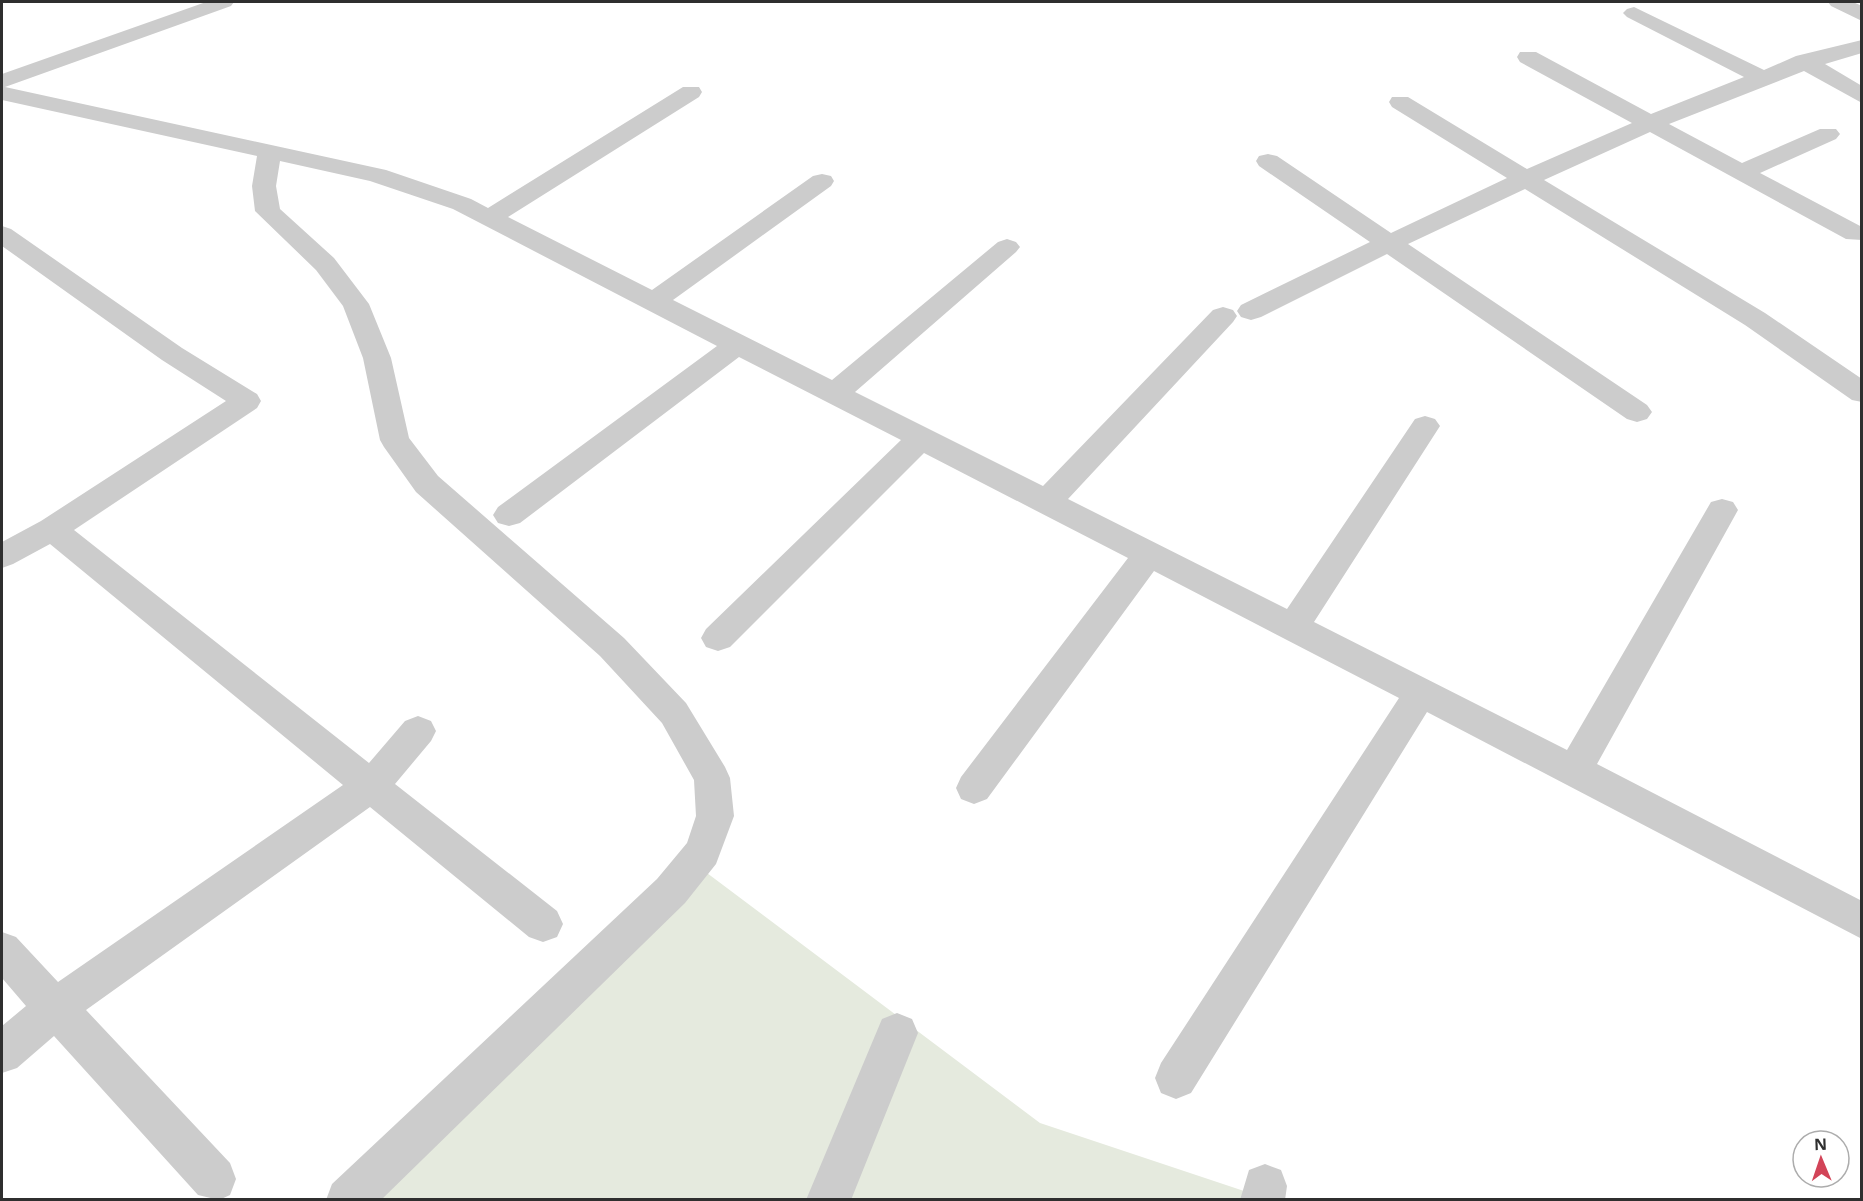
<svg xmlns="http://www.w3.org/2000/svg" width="1863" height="1201" viewBox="0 0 1863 1201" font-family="'Open Sans',sans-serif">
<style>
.green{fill:#e5eade}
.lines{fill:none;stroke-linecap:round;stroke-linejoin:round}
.street{fill:#ccc;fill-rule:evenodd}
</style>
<rect width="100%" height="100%" fill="#fff"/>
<path class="green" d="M687 858 1040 1123 1268 1199 327 1200Z"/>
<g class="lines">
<path class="street" d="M206 2H234L231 6 5 87 386 170 471 199 488 208 683 87H699L702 92 699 97 508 217 652 290 813 176 822 174 831 176 834 181 831 186 673 300 832 380 998 242 1007 239 1016 242 1020 247 1016 252 855 392 1043 486 1213 310 1223 307 1233 310 1237 316 1233 322 1068 499 1287 609 1415 419 1425 416 1435 419 1440 426 1314 622 1567 750 1711 502 1722 499 1733 502 1738 510 1597 764 1862 901V939L1427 712 1191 1093 1176 1099 1161 1093 1155 1078 1161 1063 1399 698 1154 571 987 799 974 804 961 799 956 788 961 777 1128 558 924 453 730 647 718 651 706 647 701 638 706 629 901 440 739 357 520 523 509 526 498 523 493 515 498 507 717 346 453 209 370 181 280 161 276 186 280 209 334 258 369 304 391 358 409 438 438 476 624 638 686 703 725 767 730 778 734 816 716 864 685 903 381 1200H326L332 1184 657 879 687 843 696 816 694 780 662 723 600 656 416 492 384 447 380 440 363 358 343 306 316 270 255 211 252 186 257 156 2 100V74Z
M1828 2H1853L1862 6V21L1831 6Z
M1634 7 1764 70 1796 56 1862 40V53L1825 64 1862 86V103L1804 71 1669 124 1742 163 1820 129H1836L1840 134 1836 139 1760 173 1862 227V240L1846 239 1650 132 1544 180 1765 313 1862 379V402L1852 400 1745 325 1525 189 1408 244 1647 405 1652 412 1647 419 1637 422 1627 419 1387 254 1261 317 1251 320 1241 317 1237 311 1241 305 1370 242 1259 166 1256 161 1259 156 1268 154 1277 156 1391 233 1507 178 1392 107 1389 102 1392 97H1408L1527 169 1632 123 1520 62 1517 57 1520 52H1536L1651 114 1744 77 1627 17 1623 13 1627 9Z
M2 226 11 229 182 348 257 394 261 401 257 408 74 530 369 763 405 721 418 716 431 721 436 731 431 741 395 784 557 911 563 924 557 937 543 942 529 937 370 807 86 1010 230 1163 236 1179 230 1195 219 1200 198 1195 54 1036 17 1068 2 1073V1026L26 1006 2 978V932L16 937 58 982 343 785 50 544 13 564 2 568V542L41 521 226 401 162 360 2 246Z
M897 1013 912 1019 918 1033 851 1200H806L882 1019Z
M1265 1164 1281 1170 1287 1186 1285 1200H1240L1249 1170Z"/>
</g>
<rect width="1863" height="1201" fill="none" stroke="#2f2f2f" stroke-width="6"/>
<g transform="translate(1821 1159) rotate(358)"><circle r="28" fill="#ffffff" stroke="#acacac" stroke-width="1.5"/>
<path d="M0-4.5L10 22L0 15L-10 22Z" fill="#d24458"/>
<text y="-9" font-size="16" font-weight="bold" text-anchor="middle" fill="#2f2f2f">N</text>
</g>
</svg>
